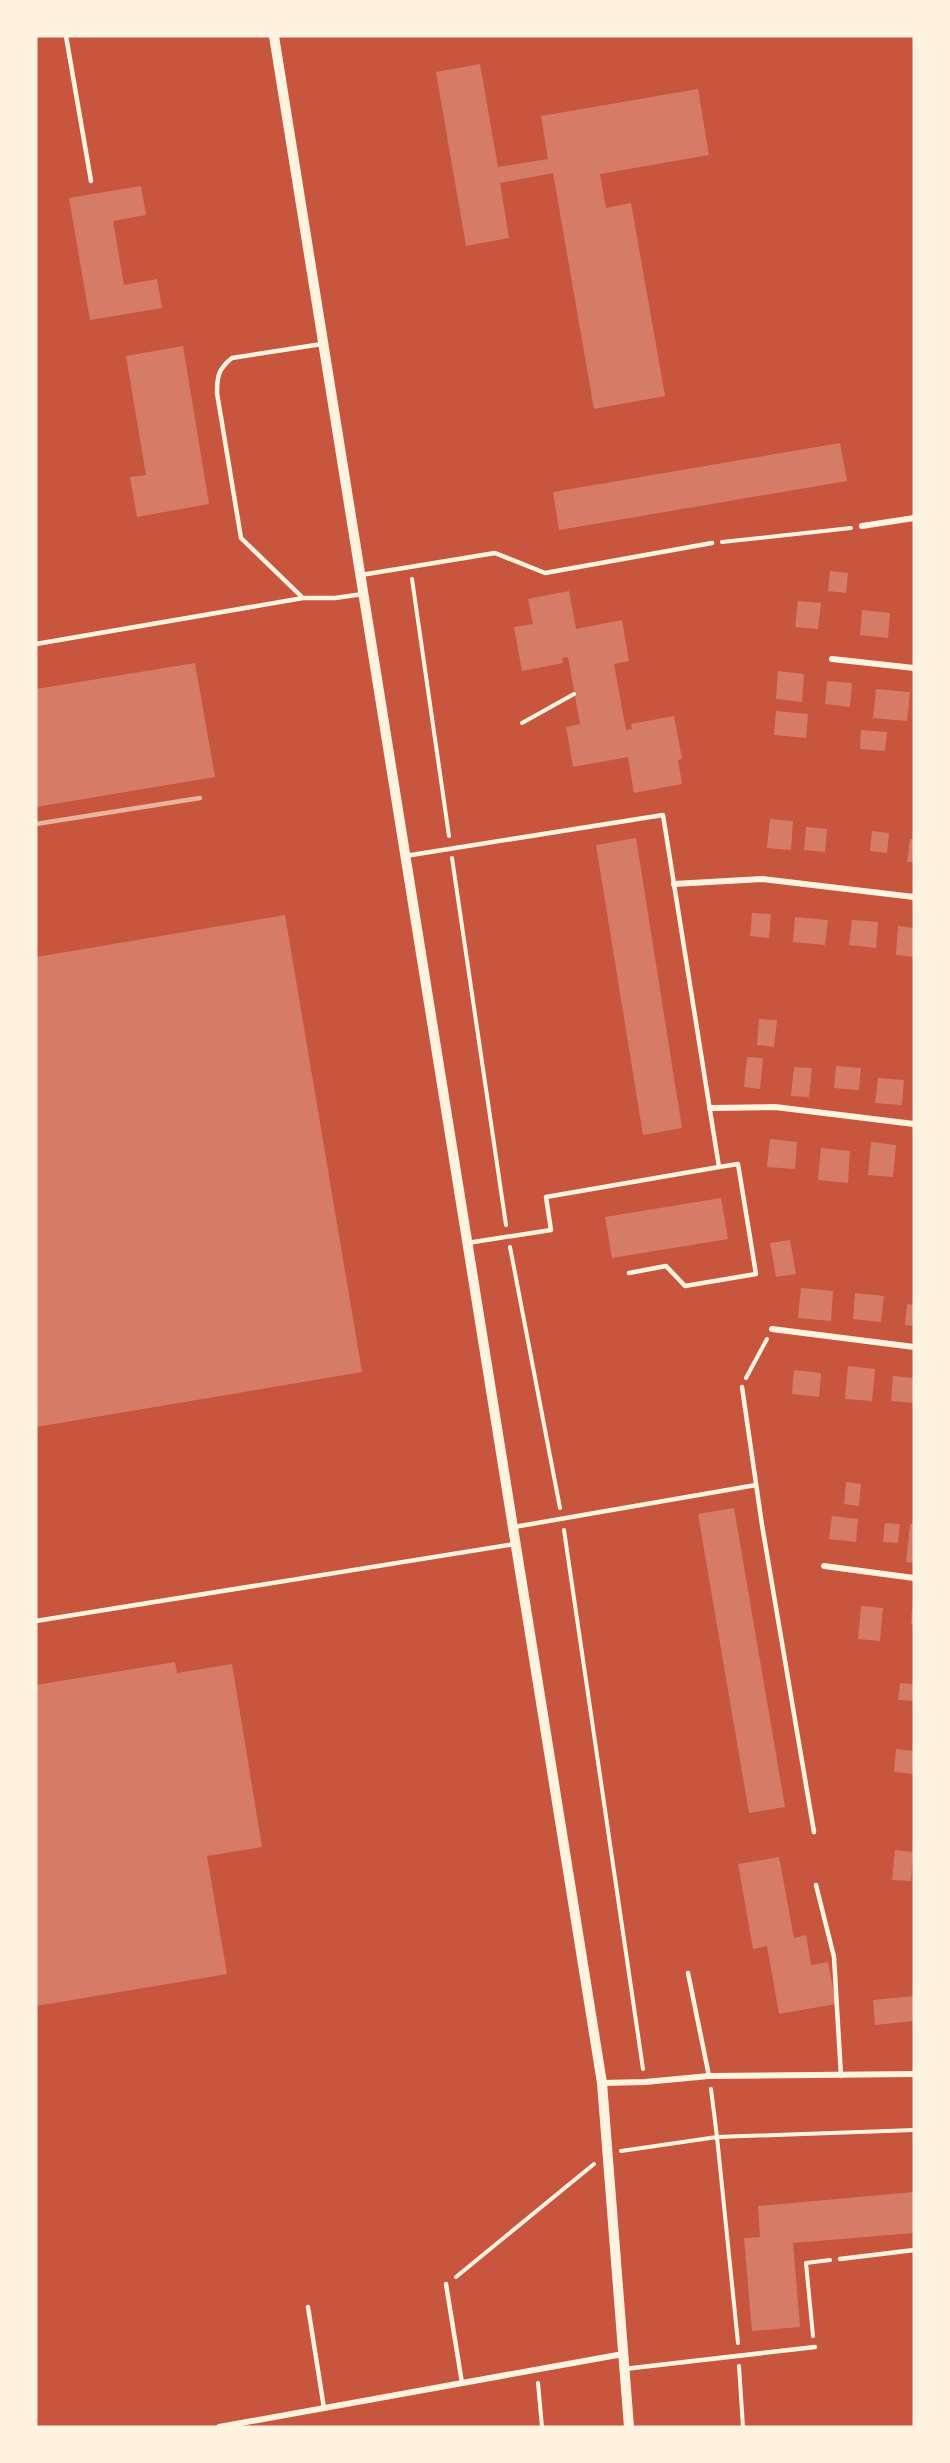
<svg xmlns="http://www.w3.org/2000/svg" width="950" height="2463" viewBox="0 0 950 2463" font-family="'Golos Text',sans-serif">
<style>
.building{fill:#d67c66}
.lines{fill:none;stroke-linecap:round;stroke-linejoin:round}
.path{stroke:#fff3e0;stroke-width:4}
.service{stroke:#fff3e0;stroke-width:4.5}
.minor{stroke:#fff3e0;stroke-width:6}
.tertiary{stroke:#fff3e0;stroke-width:10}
.rail{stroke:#e9b49f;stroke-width:4.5}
</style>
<rect width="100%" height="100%" fill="#c8553d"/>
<path class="building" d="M480 64 498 167 548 159 541 116 698 89 709 155 600 174 606 208 631 203 665 396 594 409 553 173 500 183 509 238 466 246 436 72Z
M141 186 146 215 113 221 124 285 157 279 162 308 90 320 69 198Z
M183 346 209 504 137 517 130 477 146 475 126 356Z
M840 443 847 481 559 530 553 492Z
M830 571 848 573 846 593 828 591Z
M569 591 576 629 622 620 629 661 614 664 626 730 632 729 631 724 674 716 682 759 678 760 682 784 634 793 628 757 573 767 566 727 580 724 568 657 562 658 563 663 522 671 514 627 533 624 528 599Z
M798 601 821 603 818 629 795 627Z
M862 610 890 613 888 638 860 635Z
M195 663 215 777 36 807V689Z
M778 671 804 674 802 702 776 699Z
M827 681 852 683 850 707 825 704Z
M876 689 910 692 907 721 873 718Z
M776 711 808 714 806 738 774 735Z
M861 730 887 732 885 751 860 749Z
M770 819 793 821 791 850 767 848Z
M806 827 827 829 825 852 804 850Z
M872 831 889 833 887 853 870 851Z
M636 838 682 1128 643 1135 596 845Z
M910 839H914V862H907Z
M752 913 771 914 769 938 750 936Z
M285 915 362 1372 36 1427V957Z
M795 917 828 920 825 945 793 942Z
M852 920 878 922 876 948 849 945Z
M898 926 914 928V957L896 955Z
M759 1019 777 1020 774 1047 757 1045Z
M747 1057 763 1058 760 1089 744 1087Z
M836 1066 861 1068 859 1090 834 1088Z
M794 1067 812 1068 809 1097 791 1096Z
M878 1078 904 1080 902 1105 875 1103Z
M770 1139 797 1142 795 1169 767 1167Z
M871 1142 896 1145 893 1177 868 1175Z
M821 1148 850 1151 848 1183 818 1180Z
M721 1198 728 1239 612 1258 605 1217Z
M790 1240 796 1274 776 1277 770 1243Z
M801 1288 833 1291 831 1321 798 1318Z
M855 1293 884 1296 881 1322 853 1319Z
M907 1304 914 1305V1326L905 1325Z
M848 1366 875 1369 872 1401 845 1399Z
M794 1370 821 1373 819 1397 792 1394Z
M893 1376 914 1378V1403L891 1401Z
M846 1482 861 1484 859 1506 844 1504Z
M734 1508 785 1807 749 1813 698 1514Z
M832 1516 858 1519 856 1542 829 1539Z
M885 1523 900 1524 898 1543 883 1542Z
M910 1524H914V1563L906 1562Z
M861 1606 883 1608 880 1641 858 1639Z
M912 1609H914V1624H911Z
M175 1662 177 1673 232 1664 262 1847 207 1856 227 1974 36 2006V1685Z
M900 1683 914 1684V1701L898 1700Z
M896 1749 914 1751V1774L894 1772Z
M895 1850 913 1852 911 1881 892 1880Z
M779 1857 794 1938 806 1935 811 1965 828 1962 836 2004 779 2014 767 1946 753 1949 738 1864Z
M914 1996V2021L875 2025 873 2000Z
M914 2192V2233L793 2243 800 2327 752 2331 744 2238 760 2237 758 2206Z"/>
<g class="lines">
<path class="path" d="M722 542 851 528
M412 579 449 836
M522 723 574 694
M452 858 506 1225
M510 1247 560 1508
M746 1378 767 1339
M564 1530 643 2069
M621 2151 717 2137 711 2089
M456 2277 594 2164
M813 2336 806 2263 830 2260
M738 2343 717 2137 914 2130
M739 2366 743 2427
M538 2383 542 2427"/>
<path class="service" d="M66 36 91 181
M322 344 232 358C218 369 217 377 217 393L241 538 303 598H335L363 594
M361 575 495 553 545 573 712 543
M36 644 303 598
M405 856 663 815 719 1167 546 1197 551 1230 467 1243
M629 1273 666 1266 685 1286 756 1274 738 1164 719 1167
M742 1387 762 1525 814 1832
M514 1527 756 1485
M36 1621 515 1544
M816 1885 834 1957 841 2076
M688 1973 709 2076
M840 2259 914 2250
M446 2284 462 2383
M308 2307 324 2408
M624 2369 815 2347"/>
<path class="minor" d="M862 526 914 518
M832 659 914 668
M674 884 762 879 914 897
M710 1108 775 1107 914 1124
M772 1329 914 1347
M824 1566 914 1578
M602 2083 645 2082 709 2076 914 2074
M219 2427 623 2354"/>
<path class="tertiary" d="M274 36 602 2083 629 2427"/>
<path class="rail" d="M36 824 200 798"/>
</g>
<rect width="950" height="2463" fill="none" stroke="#fff3e0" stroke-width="75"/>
</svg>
